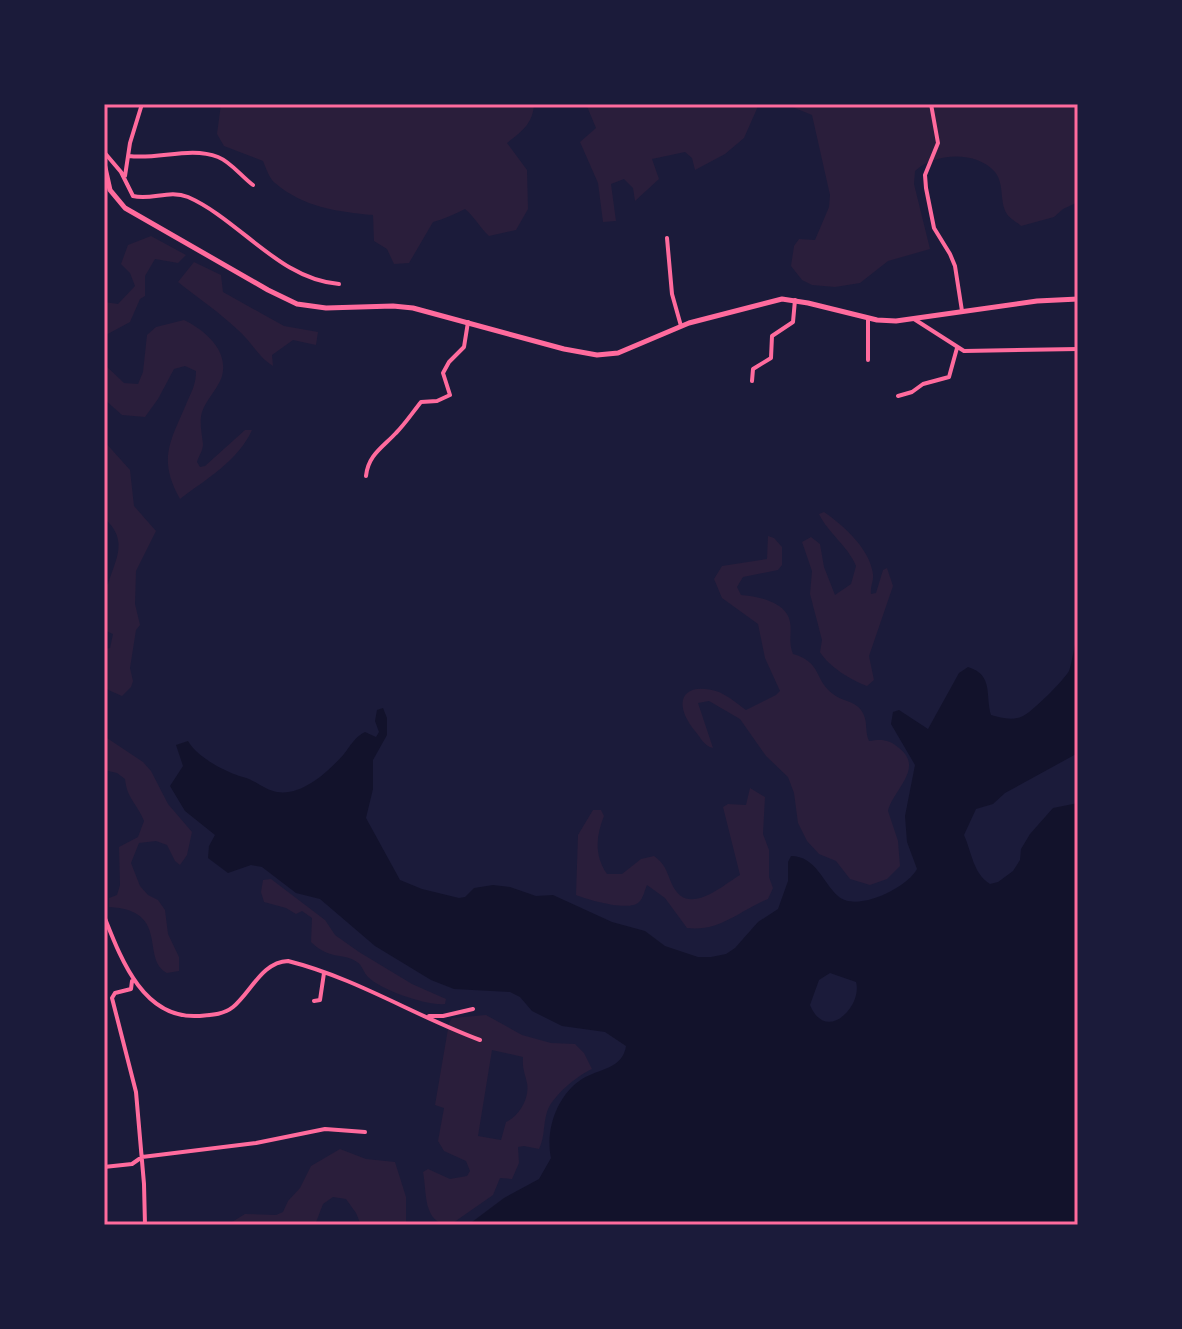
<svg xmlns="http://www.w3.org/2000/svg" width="1182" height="1329" viewBox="0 0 1182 1329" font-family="Lato,sans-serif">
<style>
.green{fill:#2a1e3b;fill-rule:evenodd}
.water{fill:#12122b;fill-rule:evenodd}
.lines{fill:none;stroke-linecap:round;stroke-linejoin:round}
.minor{stroke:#ff6b9d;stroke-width:4}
.secondary{stroke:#ff6b9d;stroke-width:5}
.neatline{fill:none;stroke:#ff6b9d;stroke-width:3}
</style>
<rect width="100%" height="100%" fill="#1b1b3a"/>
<path class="green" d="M221 104H534C533 124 521 132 507 143L527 170 528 209 516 230 489 236C480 228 475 217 465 209 455 214 444 219 433 222L409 263 394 264 387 249 374 241 373 215C338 212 303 207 275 183 269 178 266 168 263 161L224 146 217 134Z
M586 104H759L744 138 725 154 695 170 692 158 685 152 652 159 659 179 635 201 633 188 624 179 611 184 616 221 603 222 598 183 580 142 596 128Z
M785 104H1078V202L1063 209 1054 217 1021 226C1018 223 1009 218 1007 214 999 202 1005 185 995 172 976 150 934 153 915 171L914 184 930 249 888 261 860 283 835 287 812 285 802 280 791 266 794 246 799 239 815 240 829 207 830 195 812 115Z
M151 236 186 255 178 263 155 259 145 276V296L140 299 130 322 104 336V302L118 304 135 286 130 273 121 264 128 245Z
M194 262 221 275 223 292 284 326 318 332 316 345 293 340 272 355 273 366C258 357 251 341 238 330 219 312 198 298 178 282Z
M184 320C205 330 231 352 221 379 216 391 206 400 202 412 199 422 202 434 203 444 203 451 199 455 197 462L200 467 205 466 245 430H252C238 461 206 479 180 499 157 458 171 441 187 402 192 391 196 384 196 371L185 366 174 369 158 399 145 417 122 415 104 399V364L124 383 138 384 143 372 147 335 156 327Z
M104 441 130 470 134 506 156 531 136 571 135 604 140 625 136 630 130 668 133 681 131 687 122 696 104 688V649L110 648 113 634 104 630V586L108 584C116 558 129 540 104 518Z
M824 512C843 525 870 549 873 574 874 581 870 586 871 594L876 593 883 570 887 568 893 586 869 656 874 680 867 686C851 680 829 667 820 652L822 640 810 594 812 571 802 542 811 537 820 544 824 567 835 595 851 584 856 566C848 546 828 533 819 514Z
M768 536 774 538 782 547V565L778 570 743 577 737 587 741 595C757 596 787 602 790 622 792 633 788 642 793 654 822 662 814 680 833 694 841 701 855 701 861 710 869 721 864 730 869 741 881 739 889 739 899 748 925 768 893 790 888 811L898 841 900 866 887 879 870 885 850 879 836 861 819 854 807 841 798 823 794 793 788 777 766 756 740 719 709 701 698 703 713 748C704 746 701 738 695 731 671 702 683 680 719 692 728 696 738 704 746 710L776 695 780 691 765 658 758 624 722 598 714 579 722 566 767 559Z
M104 736 143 762 151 771 168 804 192 832 187 855 180 865 175 861 167 845 156 841 139 843 131 863 140 886 148 895 158 900 165 910 168 934 179 957V971L167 973C140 959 171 910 109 907V898L117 895 120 885 119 847 138 837 144 821C137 803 127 799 125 779L117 773 104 770Z
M750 788 765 797 763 834 769 850V877L773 888 768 899C740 910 720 932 687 928L665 898 647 885C645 889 643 899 639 902 630 912 588 900 576 895L578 835 593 810H601L604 816C596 836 594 855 607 874H622L641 859 654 856C665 864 666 870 671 882 686 919 720 887 740 875L723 807 728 804 746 805Z
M271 879 325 920 335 935 359 952 412 984 446 999 445 1004C427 1006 381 990 368 977 364 973 362 965 357 962 342 952 331 961 311 942L312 918 302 911 296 914 286 908 264 902 261 892 263 880Z
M486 1015 522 1035 551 1043 575 1044 584 1053 592 1069C578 1075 552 1096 547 1112 543 1125 545 1137 539 1149L524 1146 518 1147 519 1163 512 1179 500 1178 493 1195 450 1225C422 1224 427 1190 423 1172L428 1169 450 1179 467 1176 470 1171 466 1161 444 1151 438 1141 444 1108 435 1105 449 1023 452 1018ZM492 1050 523 1057C522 1069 525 1073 527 1083 530 1098 519 1116 506 1122L501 1140 478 1136Z
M340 1149 366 1159 395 1162 406 1197V1225H361L356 1213 346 1199 333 1197 323 1204 315 1225H227L245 1214 276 1215 283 1212 288 1201 300 1188 311 1166Z"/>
<path class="water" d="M1078 634V753L1005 793 993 804 976 809 964 835C972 853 973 873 990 884L998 882 1013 871 1020 860 1021 849 1030 834 1053 808 1078 803V1225H468L504 1198 539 1179 551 1158C545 1130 557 1095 582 1079 598 1069 623 1069 626 1046L605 1032 562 1026 532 1011 520 997 510 992 454 989 431 980 375 946 320 899 296 893 262 867 251 865 228 873 208 858 209 846 215 835 185 811 170 786 183 766 176 745 188 741C197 757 225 772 243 777 255 780 265 790 277 792 302 796 328 772 344 754 350 746 356 736 365 732L376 737 379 732 375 721 377 710 383 708 387 718V735L373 760V789L366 818 400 880 422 889 459 898 465 897 474 888 493 885 510 887 536 896 553 895 612 922 645 931 665 946 698 957H711L726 954 735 948 758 922 778 909 788 881V862L791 856C816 856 823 883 838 896 856 913 907 888 917 869L907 842 905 816 915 765 891 724 893 712 899 710 928 729 959 673 968 667C994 675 985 695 991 715 1001 718 1013 721 1023 716 1031 713 1065 679 1069 671 1072 664 1074 644 1078 634ZM830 973 856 982C863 1006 826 1044 810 1005L819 980Z"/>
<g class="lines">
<path class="minor" d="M931 104 938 143 925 175 926 188 934 228 950 254 955 266 962 311
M104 152 121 172 133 196C151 201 169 189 188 197 240 220 280 280 339 284
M129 156C158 160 190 146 218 157 231 162 242 177 253 185
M125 176 130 143 142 104
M667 238 672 294 681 326
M914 319 964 351 1078 349
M868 360V319
M752 381 753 369 771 358 772 336 793 322 795 300
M898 396 912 392 923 384 949 377 957 348
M366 476C368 455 383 447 396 433 405 424 413 412 421 402L437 401 450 395 443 373 449 362 464 347 468 322
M104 916C121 959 143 1019 198 1016 210 1015 223 1015 233 1007 251 992 262 962 288 961 356 978 415 1016 480 1040
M132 981 131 989 115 993 112 998 136 1092 144 1184 145 1225
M314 1001 320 1000 324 973
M429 1016H443L473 1009
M104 1167 132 1164 142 1157 256 1143 325 1129 365 1132"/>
<path class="secondary" d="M104 163 110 190 125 208 268 290 297 304 326 308 393 306 413 308 564 349 597 355 618 353 689 323 782 299 808 303 877 320 896 321 1037 301 1078 299"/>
</g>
<rect width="1182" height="1329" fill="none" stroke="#1b1b3a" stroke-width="212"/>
<rect x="106" y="106" width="970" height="1117" class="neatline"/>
</svg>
